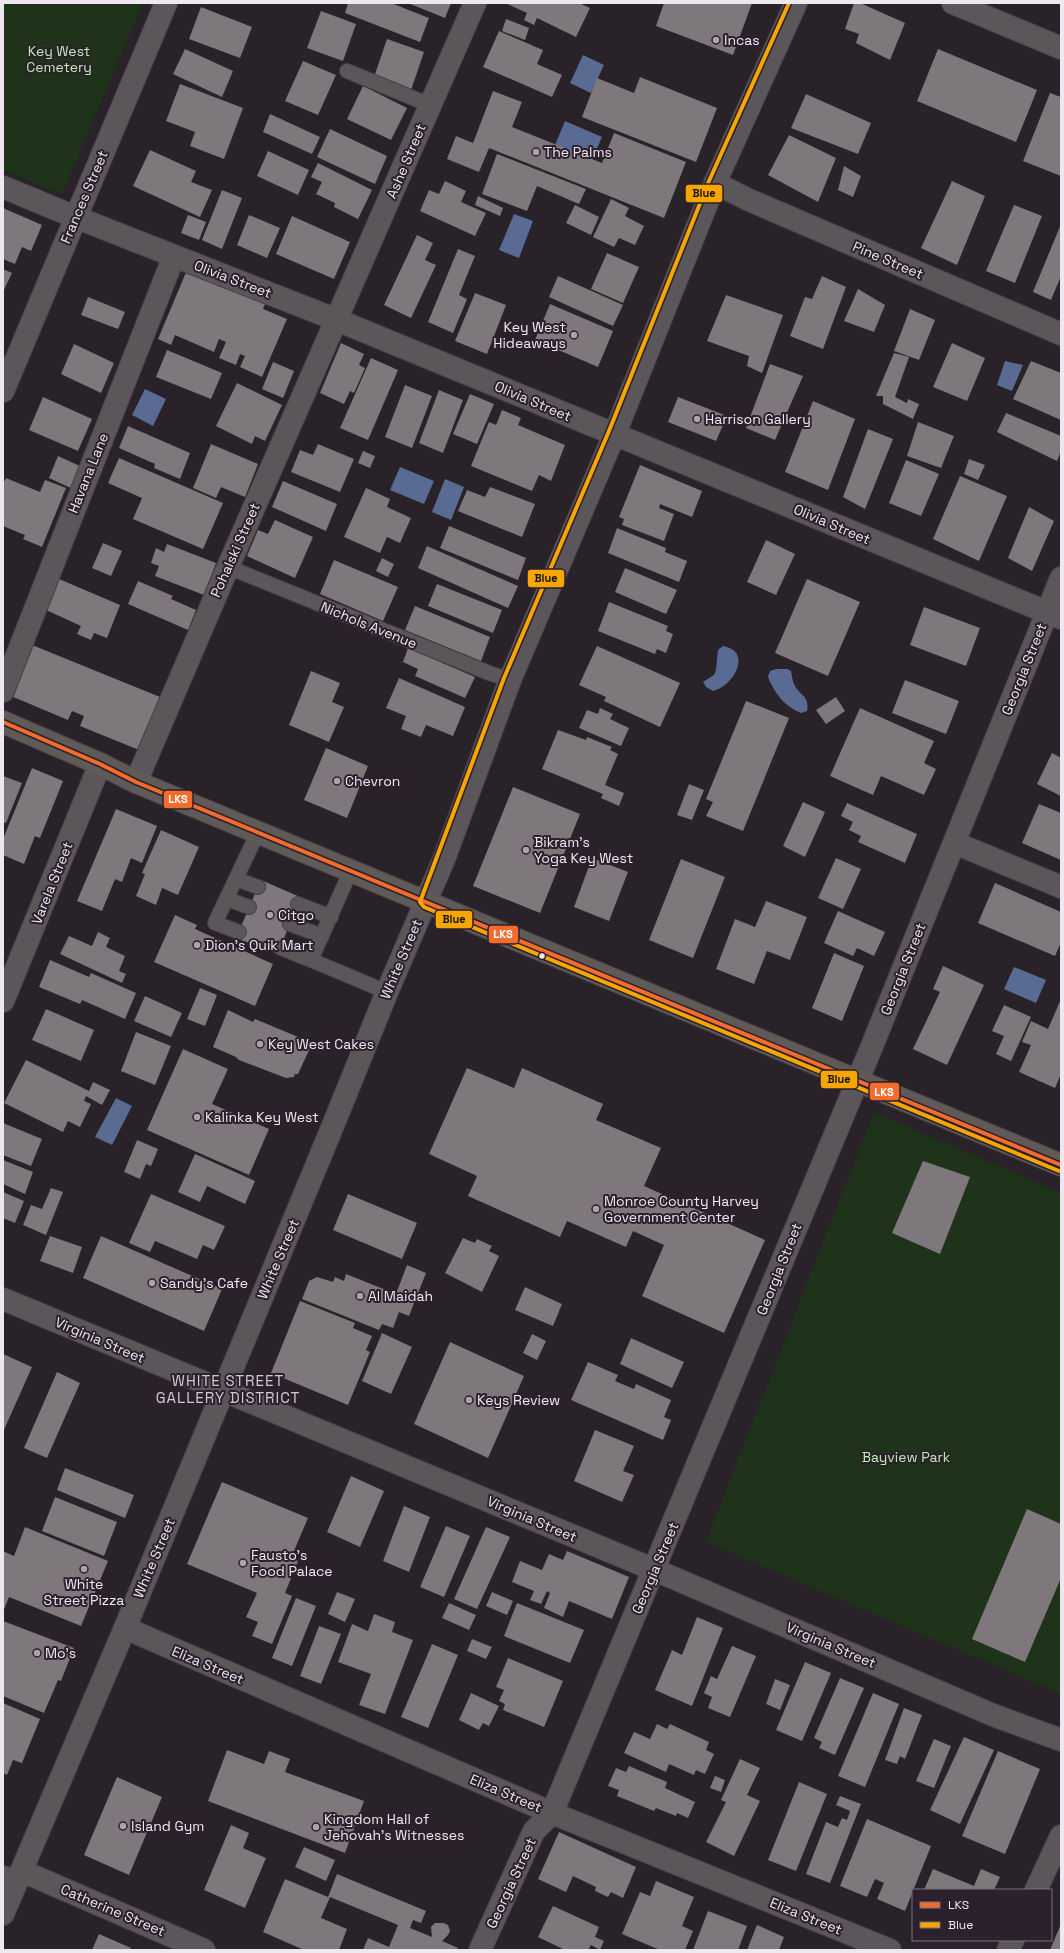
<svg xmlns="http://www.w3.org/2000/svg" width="1064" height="1953" viewBox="0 0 1064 1953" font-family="'Space Grotesk',sans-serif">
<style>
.green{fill:#1f331a}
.water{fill:#596b93}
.building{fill:#7e777b}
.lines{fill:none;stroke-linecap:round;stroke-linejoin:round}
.service-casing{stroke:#454146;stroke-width:16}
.minor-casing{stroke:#454146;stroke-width:24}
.tertiary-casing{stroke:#454146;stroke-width:24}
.primary-casing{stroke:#454146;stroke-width:24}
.service{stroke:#5a565a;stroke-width:14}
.minor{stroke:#5a565a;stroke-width:22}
.tertiary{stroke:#5a565a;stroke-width:22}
.primary{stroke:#5f5a57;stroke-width:22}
.bus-1-casing{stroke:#2b202c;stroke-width:7}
.bus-2-casing{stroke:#2b202c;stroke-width:7}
.bus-1{stroke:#f36c2b;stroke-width:4}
.bus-2{stroke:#f7a600;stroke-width:4}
.poi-dot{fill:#aaa3aa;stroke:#2b202c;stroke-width:1.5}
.bus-dot{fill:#efe8f0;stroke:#2b202c;stroke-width:1.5}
.labels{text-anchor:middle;stroke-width:4;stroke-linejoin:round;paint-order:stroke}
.poi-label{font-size:14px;fill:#efe8f0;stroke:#2b202c;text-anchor:start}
.park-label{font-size:14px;fill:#baeeae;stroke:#2b202c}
.street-label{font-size:14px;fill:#efe8f0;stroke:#2b202c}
.neighbourhood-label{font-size:15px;letter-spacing:1px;fill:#d5c7d7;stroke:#2b202c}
.line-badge{stroke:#2b202c;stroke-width:1.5}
.badge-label{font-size:11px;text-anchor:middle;font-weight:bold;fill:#fff}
.pale-badge-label{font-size:11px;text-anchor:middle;font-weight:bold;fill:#111}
</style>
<rect width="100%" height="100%" fill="#292329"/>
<path class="green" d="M3 3H143L62 194 3 170Z
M874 1112 1061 1193V1694L706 1542Z"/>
<path class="water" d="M583 55 604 65 591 93 570 83Z
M565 121 602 137 592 160 555 145Z
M514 214 533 221 519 258 499 250Z
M1005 361 1023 365 1012 391 997 385Z
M145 389 166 399 153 426 132 415Z
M400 467 434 481 424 504 390 490Z
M445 479 464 487 451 520 432 512Z
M723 646C753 651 734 686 713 691L706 687 703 682 714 675 716 670 718 650Z
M776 669H787L791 671C792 675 792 680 794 684 799 696 810 695 807 711L801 713C784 706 775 694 768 677L770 671Z
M1014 967 1046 980 1036 1003 1004 989Z
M116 1098 132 1106 112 1145 95 1137Z"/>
<path class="building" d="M348 3H391L429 18 420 42 345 13Z
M408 3H451L445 18Z
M505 3H579L590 8 576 37 537 18 534 25 524 20 527 13Z
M664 3H752L733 55 656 26Z
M854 3H860L905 23 890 60 856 43 859 34 845 29Z
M201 7 252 27 240 58 189 39Z
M321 11 356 24 343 61 307 48Z
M506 19 529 28 525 40 502 31Z
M499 31 543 50 537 64 562 75 552 97 483 67Z
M387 39 424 52 410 93 373 80Z
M185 49 233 71 222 97 173 74Z
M938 49 1037 90 1016 142 917 101Z
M303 61 336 75 318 115 285 101Z
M640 77 717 108 696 162 582 117 597 78 634 93Z
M180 84 243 108 224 159 190 146 195 132 166 121Z
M363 86 407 108 391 140 347 119Z
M493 91 522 102 512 127 602 163 614 133 686 162 664 218 489 148 479 172 447 159 456 136 473 143Z
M1050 93 1061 97V176L1023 161Z
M806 94 871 123 858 154 791 128Z
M270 114 320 137 312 154 263 132Z
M330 129 387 156 375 184 317 157Z
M789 135 836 158 818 202 768 175Z
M150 150 196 171 191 182 212 190 200 217 133 186Z
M268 151 309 170 298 195 257 176Z
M497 154 586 189 579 204 537 186 527 211 482 194Z
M318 163 372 190 358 219 334 207 335 203 316 194 322 182 311 177Z
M844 166 861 176 853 197 838 190Z
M445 181 466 191 461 202 486 213 475 236 420 211 429 190 439 194Z
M952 181 985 196 957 265 921 248Z
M222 190 242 198 222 249 202 240Z
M478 196 503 208 500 216 475 205Z
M611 199 629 208 625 216 644 226 635 245 619 238 614 247 593 237Z
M575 205 599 217 591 235 566 223Z
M1014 205 1042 216 1015 283 986 271Z
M3 208 42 225 31 251 22 247 15 264 3 259Z
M188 215 206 222 199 240 181 233Z
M249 215 280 228 267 258 237 245Z
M292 216 350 242 334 279 276 254Z
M1061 224V276L1051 300 1033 292Z
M417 235 433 243 425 260 436 265 411 318 384 305Z
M458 249 475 256 459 295 467 299 453 333 428 322Z
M607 253 639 267 623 303 591 289Z
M3 269 12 273 3 292Z
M187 270 265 304 263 309 287 319 262 377 240 367 245 356 240 354 236 365 219 358 226 342 219 339 214 352 175 335 171 345 158 339Z
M558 276 623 305 613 326 549 297Z
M822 276 846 287 823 349 790 336 805 297 812 299Z
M858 289 885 305 874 332 844 321Z
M475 293 506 305 487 354 455 341Z
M726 295 783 315 762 373 747 366 749 356 707 341Z
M88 297 125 312 118 329 81 315Z
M550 304 613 331 598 367 535 340Z
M910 309 935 320 919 360 894 351Z
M341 343 364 354 359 365 365 368 354 393 350 391 344 404 320 393Z
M952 343 985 358 967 401 933 387Z
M74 344 114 363 101 393 61 374Z
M167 350 222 373 211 399 156 377Z
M894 353 909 357 895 397 907 403 908 399 919 404 913 419 883 404V396H876Z
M371 358 398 370 368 440 340 428Z
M1031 361 1061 373V420L1013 399Z
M273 362 294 371 283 398 262 389Z
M770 364 803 376 775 440 746 428Z
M237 383 282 405 265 441 255 436 252 444 216 426Z
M405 385 432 396 412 448 385 437Z
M439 390 463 400 443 453 419 443Z
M470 394 494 404 477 444 453 434Z
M43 397 92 419 78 451 29 430Z
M678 397 727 416 716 441 668 422Z
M813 401 855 419 828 490 785 472Z
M502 410 521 418 518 425 565 445 551 481 539 475 532 491 471 466 489 422 496 425Z
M1006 413 1061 436V451L1057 461 997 432Z
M918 422 954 436 941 468 907 456Z
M128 426 190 453 180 479 154 468 155 464 119 448Z
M868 429 893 439 865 509 843 497Z
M211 444 258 464 245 497 221 487 216 498 193 488Z
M318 444 354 459 340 492 291 472 300 450 313 455Z
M363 451 375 456 370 468 358 463Z
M58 456 82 467 73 489 49 478Z
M119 458 223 503 203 549 133 519 142 498 108 483Z
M969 459 985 465 978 480 964 474Z
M906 460 939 474 921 516 889 503Z
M640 465 702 491 692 517 660 504 659 508 674 514 664 541 622 525 624 519 619 517Z
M960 476 1007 496 979 561 933 539Z
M6 478 40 492 45 480 66 488 42 547 23 539 25 535 3 526V484Z
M283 481 337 504 326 531 272 507Z
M490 487 535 504 522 537 458 511 467 490 485 497Z
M366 488 390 499 387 507 411 518 400 543 387 537 380 553 344 537Z
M1029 507 1054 521 1032 571 1008 558Z
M275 520 313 537 295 578 247 556 258 530 268 534Z
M449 526 526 558 518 580 440 548Z
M617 528 666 548 665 552 687 561 679 582 608 553Z
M766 540 795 554 776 595 747 582Z
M103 543 122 551 111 576 92 568Z
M167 544 216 563 204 595 155 576 159 566 151 563 156 548 164 552Z
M427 546 518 586 508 608 418 568Z
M382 558 394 564 388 577 376 571Z
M334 560 398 587 383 621 320 594Z
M625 568 677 590 666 614 615 592Z
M59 579 120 605 107 638 94 633 91 640 77 634 81 626 46 610Z
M807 579 860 602 828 676 775 653Z
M138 581 173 596 171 599 196 610 188 630 128 604Z
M437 584 502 610 493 633 428 606Z
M609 602 668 626 666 631 673 634 666 653 657 649 655 654 598 631Z
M415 606 490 637 481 661 405 630Z
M924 607 980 628 966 666 910 645Z
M32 645 165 699 144 752 80 726 84 716 72 711 68 720 11 696Z
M597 646 680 683 660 727 604 701 606 697 579 685Z
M408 648 475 677 465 698 415 676 418 669 403 662Z
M311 671 340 683 332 702 344 707 329 742 289 725Z
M399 678 465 707 453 736 426 725 421 737 401 729 406 716 386 708Z
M905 680 959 701 946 734 892 713Z
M836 697 845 711 826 724 816 710Z
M746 701 789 718 743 831 706 816 713 802 706 799Z
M600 708 613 714 610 719 629 728 621 746 579 728 587 710 598 714Z
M860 708 934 741 924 763 936 769 924 795 881 776 873 795 830 776Z
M558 730 586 740 587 737 612 747 610 750 618 754 605 785 624 793 619 806 601 798 603 794 542 769Z
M326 748 368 766 347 818 304 800Z
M1052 753 1061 758V796L1037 784Z
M32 768 63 781 40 838 35 836 24 864 3 855V839Z
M3 776 22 783 6 823 3 822Z
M689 784 704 790 692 820 677 815Z
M513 787 580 814 540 913 473 886Z
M803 802 825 812 805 857 783 846Z
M847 803 917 834 905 863 858 842 861 836 849 830 853 822 841 816Z
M1039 804 1061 813V860L1022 843Z
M116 809 157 826 142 863 131 858 122 882 115 879 102 911 77 901Z
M161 830 199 847 178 895 162 888 156 905 136 896 145 874 142 873Z
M592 858 628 872 609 921 574 907Z
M836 858 861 869 843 909 818 898Z
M681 859 725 877 693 958 649 940Z
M261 880 300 897 278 954 236 938Z
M995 883 1061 912V942L1055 956 978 923Z
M766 901 807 917 790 960 767 951 754 984 716 969 735 919 755 927Z
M838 911 885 932 874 956 857 948 853 956 824 943Z
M175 915 197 925 195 929 273 964 255 1006 154 962Z
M98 932 110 938 106 947 125 956 119 971 126 974 122 983 60 954 69 936 92 946Z
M834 953 864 966 842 1021 812 1008Z
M50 960 89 977 91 973 136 993 125 1019 82 1000 80 1004 39 987Z
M943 966 984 985 947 1065 913 1049 940 992 933 989Z
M200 988 217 995 205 1026 187 1019Z
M145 996 182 1013 171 1037 134 1021Z
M1061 999V1074L1055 1088 1019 1072 1031 1045 1022 1042 1031 1021 1048 1029Z
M1004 1005 1031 1017 1011 1061 996 1054 1004 1036 992 1031Z
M46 1009 94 1030 81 1061 32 1040Z
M228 1010 253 1022 255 1019 303 1039 302 1042 311 1046 298 1074H295L294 1077 286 1078 239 1060 236 1057 213 1047Z
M136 1032 171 1046 155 1085 121 1071Z
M183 1049 228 1069 212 1104 269 1129 249 1175 147 1130Z
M26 1060 89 1091 93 1082 110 1090 102 1105 86 1096 84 1101 91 1104 80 1127 68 1121 63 1132 4 1103Z
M467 1068 514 1088 522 1068 603 1104 596 1120 661 1148 644 1186 765 1240 724 1333 642 1296 664 1245 633 1231 626 1247 567 1221 560 1237 468 1196 477 1176 429 1154Z
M3 1123 42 1139 31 1166 3 1155Z
M137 1140 158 1149 151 1166 146 1164 140 1179 124 1172Z
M195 1154 255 1181 245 1204 207 1186 200 1202 178 1192Z
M3 1160 33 1172 25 1194 3 1184Z
M923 1161 970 1177 940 1254 892 1233Z
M51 1188 63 1192 46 1235 23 1225 31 1205 42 1209Z
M3 1192 24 1201 15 1223 3 1218Z
M151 1194 225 1226 214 1250 203 1245 197 1259 155 1241 150 1252 129 1243Z
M348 1194 417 1223 402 1259 333 1230Z
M50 1236 82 1247 73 1273 40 1261Z
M101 1236 222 1289 204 1331 83 1278Z
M463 1238 475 1243 477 1239 492 1246 489 1251 499 1256 482 1292 445 1273Z
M407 1265 426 1273 409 1316 399 1312 393 1328 382 1324 379 1330 302 1299 309 1281 317 1277 333 1282 335 1277 344 1281 346 1274 396 1294Z
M525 1287 562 1304 553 1326 515 1310Z
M300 1301 355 1323 353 1328 372 1336 366 1350 370 1352 348 1405 271 1373Z
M382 1333 412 1347 391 1394 362 1381Z
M532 1334 546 1341 537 1360 523 1353Z
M631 1338 684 1362 672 1388 620 1364Z
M450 1342 524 1376 488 1458 414 1424Z
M3 1354 32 1367 3 1432Z
M588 1362 618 1375 615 1381 634 1389 636 1384 671 1400 664 1417 671 1420 663 1440 571 1400Z
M57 1372 80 1383 47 1458 24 1448Z
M595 1430 634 1446 623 1471 634 1475 622 1502 574 1481Z
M65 1468 134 1495 125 1518 57 1490Z
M351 1476 384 1491 360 1547 327 1532Z
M222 1482 308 1518 291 1558 298 1561 285 1593 292 1596 272 1644 252 1636 258 1622 246 1617 257 1593 187 1564Z
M55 1497 117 1522 104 1556 42 1531Z
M404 1506 430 1517 409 1572 383 1561Z
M1027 1509 1061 1524V1578L1025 1662 972 1639Z
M446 1526 470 1536 444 1597 420 1587Z
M25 1527 108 1561 81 1626 9 1597 3 1612V1551L14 1556Z
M486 1527 510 1537 477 1609 454 1599Z
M567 1551 629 1577 612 1619 569 1601 563 1617 544 1608 550 1593 547 1591 541 1604 530 1600 534 1591 512 1582 520 1561 542 1570 549 1554 563 1560Z
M337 1592 355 1599 345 1622 328 1614Z
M492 1592 513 1601 507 1615 486 1606Z
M296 1598 316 1606 292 1666 272 1658Z
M449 1603 476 1615 469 1630 442 1618Z
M517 1603 584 1630 570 1663 504 1636Z
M374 1614 395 1622 392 1632 413 1640 385 1714 359 1705 371 1674 338 1662 352 1624 368 1631Z
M697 1617 723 1628 692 1706 655 1690 672 1650 682 1655Z
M3 1621 74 1648 61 1681 58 1680 44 1713 3 1696Z
M319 1626 341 1634 321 1684 300 1676Z
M472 1639 492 1647 486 1659 467 1651Z
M432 1644 458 1655 428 1728 401 1717Z
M732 1646 756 1656 730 1717 708 1708 712 1697 704 1693 711 1676 717 1679Z
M508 1658 563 1681 544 1727 503 1710 505 1704 499 1701 504 1690 496 1687Z
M805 1662 831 1673 802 1741 776 1730Z
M840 1678 864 1688 835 1755 819 1748 822 1742 814 1738Z
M775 1679 790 1685 780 1710 766 1704Z
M471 1693 499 1706 489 1726 483 1723 479 1730 459 1720Z
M873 1693 899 1704 865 1787 838 1776Z
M3 1703 40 1719 22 1763 13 1760 7 1775 3 1773Z
M904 1708 922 1715 905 1759 900 1756 897 1764 885 1760Z
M657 1724 667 1729 670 1724 709 1742 706 1750 714 1754 705 1774 696 1770 694 1775 669 1764 666 1772 624 1753 634 1732 650 1739Z
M964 1737 994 1750 960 1824 930 1810Z
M934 1739 951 1746 934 1788 916 1781Z
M227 1750 264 1764 269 1751 290 1759 285 1772 364 1801 345 1853 208 1801Z
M998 1751 1040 1769 1005 1854 962 1836Z
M740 1759 760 1768 747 1795 760 1801 734 1856 706 1842 726 1802 721 1800Z
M629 1766 667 1782 665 1788 695 1802 688 1818 677 1813 676 1816 656 1808 654 1811 617 1796 619 1790 608 1786 616 1768 626 1772Z
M715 1776 725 1780 721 1792 710 1788Z
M117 1777 162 1797 129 1875 84 1855Z
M799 1782 827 1794 796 1871 768 1860Z
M840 1796 861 1804 830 1883 806 1874 826 1822 838 1827 842 1818 847 1820 850 1811 836 1805Z
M867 1819 931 1846 905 1911 877 1899 884 1883 875 1879 867 1897 840 1886Z
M231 1825 249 1833 243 1848 266 1858 245 1908 204 1890Z
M559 1832 636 1867 623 1898 611 1892 608 1897 595 1891 596 1887 573 1876 566 1892 538 1879Z
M304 1847 335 1860 326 1881 295 1867Z
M933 1869 974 1886 981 1869 1000 1877 994 1890H924Z
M337 1874 426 1911 421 1923 413 1920 410 1928 432 1937 431 1927 435 1923H443L448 1925 450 1931 448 1935 442 1941 458 1948 457 1950H363L368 1938 389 1947 398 1925 330 1897 321 1918 347 1929 339 1950H304L263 1932 285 1879 328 1897Z
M656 1881 694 1897 682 1926 693 1931 685 1950H660L622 1934 640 1892 650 1896Z
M553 1906 599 1927 595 1937 604 1941 600 1950 591 1945 588 1950H565L538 1937Z
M708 1911 747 1926 738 1950H693Z
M1061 1924V1950H1050Z
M757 1925 784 1937 779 1950H747Z
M99 1934 131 1948 130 1950H92Z"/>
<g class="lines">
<defs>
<path id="service" d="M347 71 430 105
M228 567 489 673 510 680
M351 870 311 960 387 992
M236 879 258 887
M227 899 249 907
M298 904 331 917
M290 924 322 936
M239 932 215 923 258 832
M281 948 311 960"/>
<path id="minor" d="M953 3 1061 48
M715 183 749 200 1061 334
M3 187 75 217 337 320 1061 618
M3 391 166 3
M3 691 174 256
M136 782 228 567 475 3
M955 843 1061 887
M3 1001 100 764
M3 1299 655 1570 993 1715 1061 1740
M125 1628 552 1813 890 1950
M22 1871 204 1950
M3 1877 17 1882
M1036 1890 1061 1836
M480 1950 534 1831 552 1813 872 1046 1061 578
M1008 1950 1013 1940"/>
<path id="tertiary" d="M3 1914 125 1628 334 1123 387 992 444 859 510 680 615 433 715 183 796 3"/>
<path id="primary" d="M3 722 100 764 136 782 1061 1165"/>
</defs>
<use href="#service" class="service-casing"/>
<use href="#minor" class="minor-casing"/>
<use href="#tertiary" class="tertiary-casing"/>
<use href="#primary" class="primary-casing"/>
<use href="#service" class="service"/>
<use href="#minor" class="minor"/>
<use href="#tertiary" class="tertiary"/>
<use href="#primary" class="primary"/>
<defs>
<path id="bus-1" d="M3 722 100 764 136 782 1061 1165"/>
<path id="bus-2" d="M789 3 709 181 609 431 504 678 420 902 424 907 1059 1171"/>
</defs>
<use href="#bus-1" class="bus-1-casing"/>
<use href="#bus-2" class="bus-2-casing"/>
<use href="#bus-1" class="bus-1"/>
<use href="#bus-2" class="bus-2"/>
</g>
<g class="poi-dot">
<circle cx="716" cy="40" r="4"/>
<circle cx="536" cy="152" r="4"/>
<circle cx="574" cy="335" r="4"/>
<circle cx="697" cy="419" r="4"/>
<circle cx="337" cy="781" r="4"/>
<circle cx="526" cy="850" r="4"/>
<circle cx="270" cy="915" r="4"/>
<circle cx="197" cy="945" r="4"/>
<circle cx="260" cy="1044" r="4"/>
<circle cx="197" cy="1117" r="4"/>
<circle cx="596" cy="1209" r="4"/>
<circle cx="152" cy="1283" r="4"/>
<circle cx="360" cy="1296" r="4"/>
<circle cx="469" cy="1400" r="4"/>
<circle cx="243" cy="1563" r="4"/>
<circle cx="84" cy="1569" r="4"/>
<circle cx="37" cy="1653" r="4"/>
<circle cx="123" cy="1826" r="4"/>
<circle cx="316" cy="1827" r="4"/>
</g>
<circle class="bus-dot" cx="542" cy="956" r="3.5"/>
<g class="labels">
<g class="poi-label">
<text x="724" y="45">Incas</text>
<text x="544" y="157">The Palms</text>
<text x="566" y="332" text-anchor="end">Key West<tspan x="566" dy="16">Hideaways</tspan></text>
<text x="705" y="424">Harrison Gallery</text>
<text x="345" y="786">Chevron</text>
<text x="534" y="847">Bikram's<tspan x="534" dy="16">Yoga Key West</tspan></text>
<text x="278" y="920">Citgo</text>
<text x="205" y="950">Dion's Quik Mart</text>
<text x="268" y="1049">Key West Cakes</text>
<text x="205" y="1122">Kalinka Key West</text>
<text x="604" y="1206">Monroe County Harvey<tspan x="604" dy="16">Government Center</tspan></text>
<text x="160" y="1288">Sandy's Cafe</text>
<text x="368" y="1301">Al Maidah</text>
<text x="477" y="1405">Keys Review</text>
<text x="251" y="1560">Fausto's<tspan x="251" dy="16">Food Palace</tspan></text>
<text x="84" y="1589" text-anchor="middle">White<tspan x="84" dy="16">Street Pizza</tspan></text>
<text x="45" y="1658">Mo's</text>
<text x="324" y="1824">Kingdom Hall of<tspan x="324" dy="16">Jehovah's Witnesses</tspan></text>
<text x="131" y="1831">Island Gym</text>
</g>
<g class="park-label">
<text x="59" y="56">Key West<tspan x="59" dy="16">Cemetery</tspan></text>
<text x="906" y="1462">Bayview Park</text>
</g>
<g class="street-label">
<text transform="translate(406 161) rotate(-67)" y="5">Ashe Street</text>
<text transform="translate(84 197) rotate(-67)" y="5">Frances Street</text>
<text transform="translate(888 260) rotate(23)" y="5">Pine Street</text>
<text transform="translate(233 279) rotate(21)" y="5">Olivia Street</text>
<text transform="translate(533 401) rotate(23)" y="5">Olivia Street</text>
<text transform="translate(88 473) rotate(-68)" y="5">Havana Lane</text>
<text transform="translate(832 524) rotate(23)" y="5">Olivia Street</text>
<text transform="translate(235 550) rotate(-66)" y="5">Pohalski Street</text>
<text transform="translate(369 625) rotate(22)" y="5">Nichols Avenue</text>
<text transform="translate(1024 669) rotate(-68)" y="5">Georgia Street</text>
<text transform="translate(52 883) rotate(-68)" y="5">Varela Street</text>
<text transform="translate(401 959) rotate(-67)" y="5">White Street</text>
<text transform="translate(903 969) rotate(-68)" y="5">Georgia Street</text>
<text transform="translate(278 1259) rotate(-67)" y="5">White Street</text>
<text transform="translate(779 1269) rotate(-68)" y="5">Georgia Street</text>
<text transform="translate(100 1340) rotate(23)" y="5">Virginia Street</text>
<text transform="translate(532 1519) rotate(23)" y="5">Virginia Street</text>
<text transform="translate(154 1558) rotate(-67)" y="5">White Street</text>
<text transform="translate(655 1568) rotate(-67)" y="5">Georgia Street</text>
<text transform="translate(831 1645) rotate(23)" y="5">Virginia Street</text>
<text transform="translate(208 1665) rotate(23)" y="5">Eliza Street</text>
<text transform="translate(506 1793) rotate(23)" y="5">Eliza Street</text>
<text transform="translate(511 1883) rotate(-65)" y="5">Georgia Street</text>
<text transform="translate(113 1910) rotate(23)" y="5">Catherine Street</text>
<text transform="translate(806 1916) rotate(22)" y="5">Eliza Street</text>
</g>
<g class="neighbourhood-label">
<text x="228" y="1386">WHITE STREET<tspan x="228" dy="17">GALLERY DISTRICT</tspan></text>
</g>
</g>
<g class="line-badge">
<rect x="685" y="184" width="38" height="19" rx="4" fill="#f7a600"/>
<rect x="527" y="569" width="38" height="19" rx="4" fill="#f7a600"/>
<rect x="163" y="790" width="30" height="19" rx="4" fill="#f36c2b"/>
<rect x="435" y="910" width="38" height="19" rx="4" fill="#f7a600"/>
<rect x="488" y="925" width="31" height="19" rx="4" fill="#f36c2b"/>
<rect x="820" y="1070" width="38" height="19" rx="4" fill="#f7a600"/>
<rect x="869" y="1082" width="31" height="19" rx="4" fill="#f36c2b"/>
</g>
<g class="badge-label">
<text x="178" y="803">LKS</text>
<text x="503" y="938">LKS</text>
<text x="884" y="1096">LKS</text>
</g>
<g class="pale-badge-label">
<text x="704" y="197">Blue</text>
<text x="546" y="582">Blue</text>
<text x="454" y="923">Blue</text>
<text x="839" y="1083">Blue</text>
</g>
<rect width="1064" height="1953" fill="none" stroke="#efe8f0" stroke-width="8"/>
<rect x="912" y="1889" width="140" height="52" fill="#2b202c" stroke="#79707a"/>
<rect x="920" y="1902" width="20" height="6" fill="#f36c2b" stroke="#79707a"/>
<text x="948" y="1909" font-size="12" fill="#efe8f0">LKS</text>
<rect x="920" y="1922" width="20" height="6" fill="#f7a600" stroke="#79707a"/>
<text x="948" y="1929" font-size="12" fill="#efe8f0">Blue</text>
</svg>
